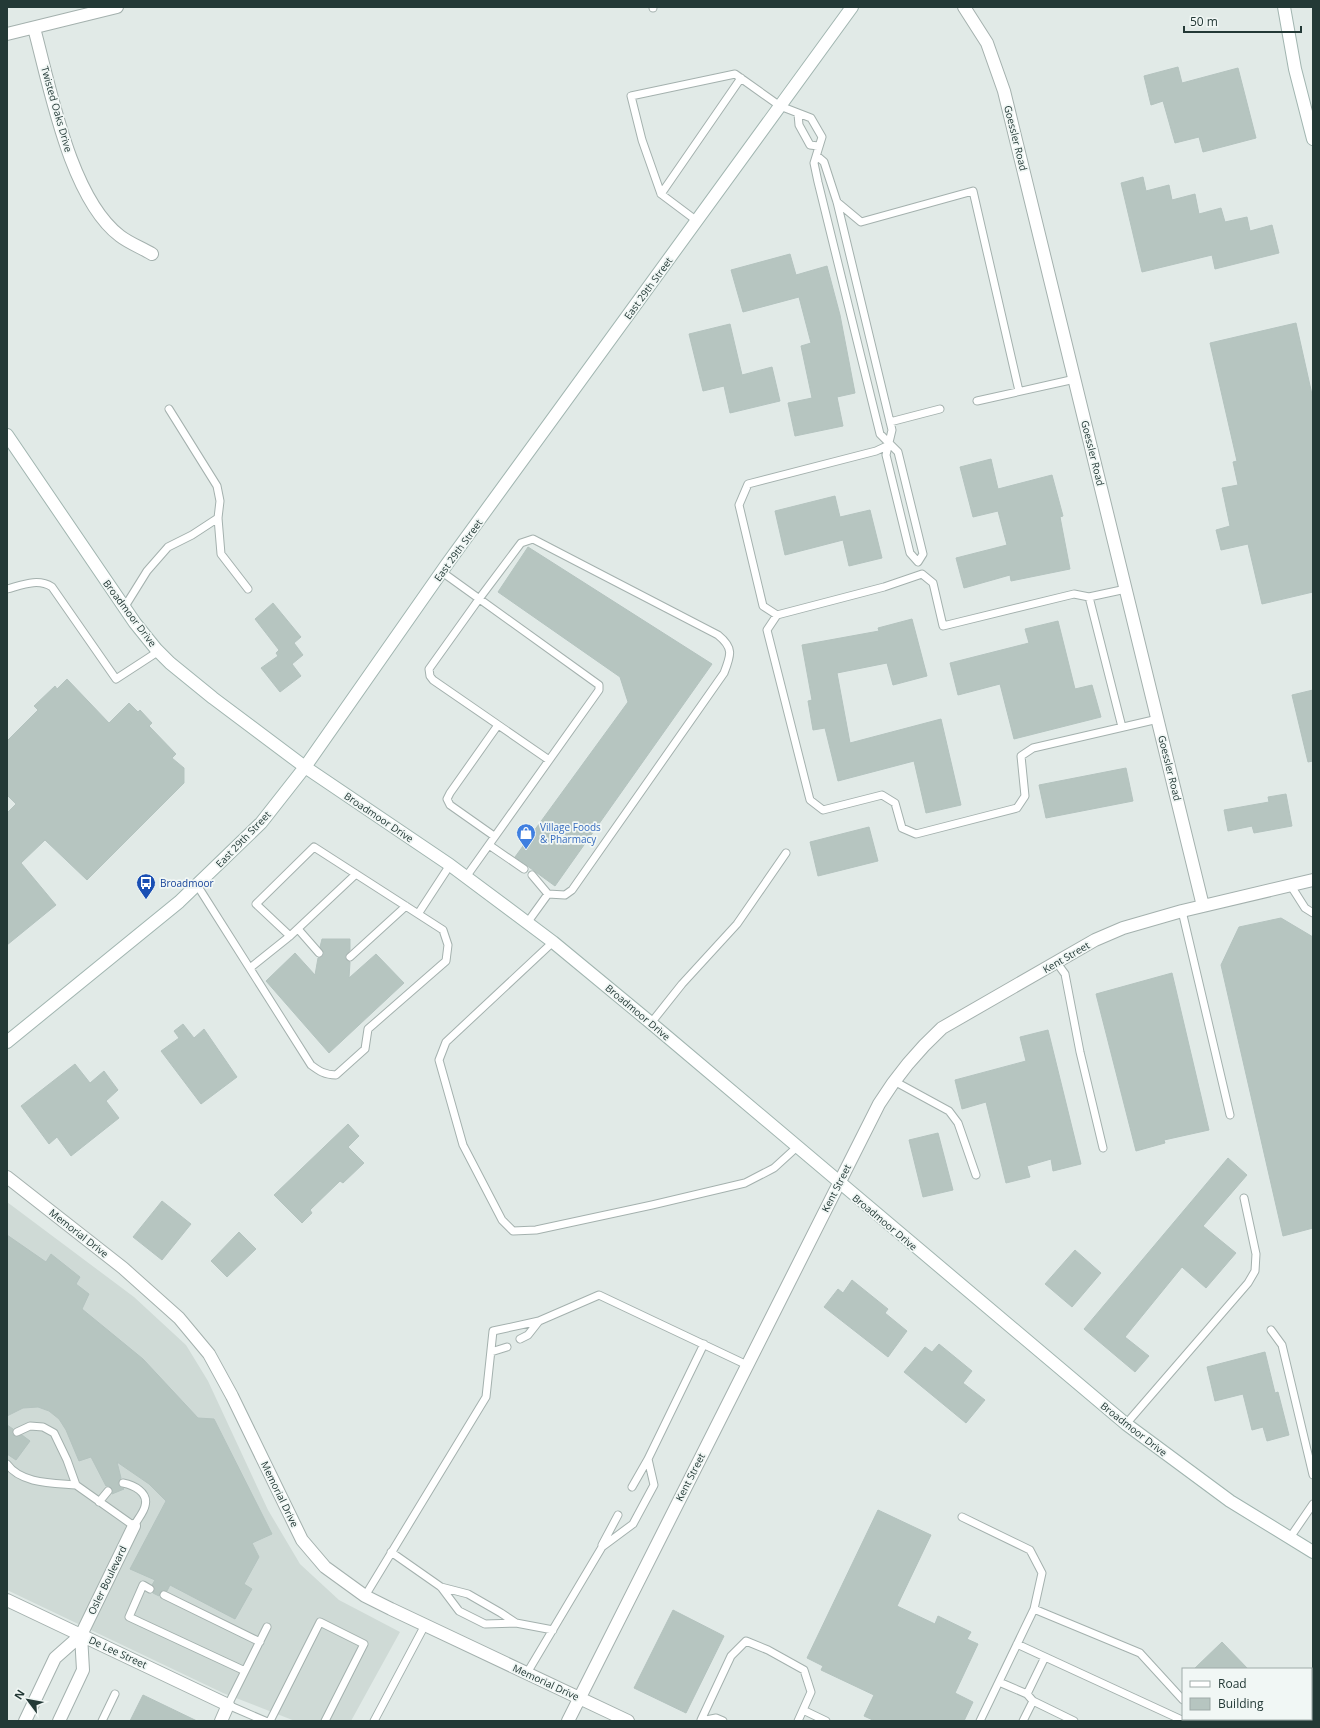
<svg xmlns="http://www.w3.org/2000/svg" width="1320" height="1728" viewBox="0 0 1320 1728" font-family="'Open Sans',sans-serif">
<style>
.built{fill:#cfdad6}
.building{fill:#b6c5c0;stroke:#b4c3bf}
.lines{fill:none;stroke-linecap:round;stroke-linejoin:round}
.lane-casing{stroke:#a4b1ae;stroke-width:9}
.street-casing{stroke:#a4b1ae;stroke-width:14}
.secondary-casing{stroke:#a1b5b0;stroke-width:14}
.lane{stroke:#fff;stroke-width:7}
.street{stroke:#fff;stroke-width:12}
.secondary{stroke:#fff;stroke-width:12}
.labels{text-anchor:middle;stroke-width:3.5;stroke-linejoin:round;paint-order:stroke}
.street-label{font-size:10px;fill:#233936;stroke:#f1f7f5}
.shop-label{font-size:10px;fill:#366cbe;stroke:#f1f7f5;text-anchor:start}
.transit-label{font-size:10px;fill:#164399;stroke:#f1f7f5;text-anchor:start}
</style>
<rect width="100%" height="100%" fill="#e1eae7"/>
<path class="built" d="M7 1202 134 1297 186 1345 208 1381 268 1510 300 1564 339 1600 400 1632 351 1721H295L223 1693 7 1590Z"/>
<path class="building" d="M1178 67 1182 83 1238 68 1256 138 1203 152 1199 137 1175 143 1163 101 1151 105 1144 76Z
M1143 177 1146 191 1169 185 1172 200 1195 194 1199 214 1221 208 1225 222 1247 217 1250 231 1272 225 1279 253 1215 269 1212 255 1142 272 1121 183Z
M790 254 796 275 827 266 840 315 855 393 837 397 843 426 795 436 788 403 812 398 801 346 811 343 799 297 743 312 731 270Z
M1296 323 1313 399V592L1262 604 1248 544 1221 550 1216 530 1230 526 1222 488 1238 485 1233 462 1237 461 1210 343Z
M730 324 742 375 772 367 780 401 730 413 724 386 703 391 689 334Z
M991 459 998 489 1052 475 1063 516 1060 517 1070 569 1011 581 1010 575 964 588 956 558 1007 545 998 511 973 517 960 467Z
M835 496 840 517 870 510 882 558 849 566 843 540 785 555 775 511Z
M528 547 712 664 555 886 515 857 628 702 620 677 498 592Z
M273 603 301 637 294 643 303 655 292 664 301 676 280 692 261 668 278 656 276 653 279 650 255 619Z
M912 619 927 676 893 685 887 663 837 673 850 743 941 719 961 805 926 813 914 761 838 781 825 728 813 730 808 701 812 700 802 645 879 631 878 628Z
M1058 621 1075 689 1092 685 1101 717 1014 739 1000 684 958 695 950 663 1029 643 1025 629Z
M67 679 109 723 129 703 138 712 140 710 152 723 149 726 176 754 172 758 184 768V783L87 880 45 840 21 863 56 905 7 945V813L16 804 7 795V741L38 710 34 706 55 686 57 689Z
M1313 690V761L1308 762 1292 695Z
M1126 768 1133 801 1046 818 1039 785Z
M1286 794 1292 826 1254 833 1252 826 1228 831 1224 810 1269 802 1268 797Z
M869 827 878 861 818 876 810 842Z
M1281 918 1313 937V1228L1283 1236 1221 965 1239 927Z
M322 939H350V950L345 958 350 962 349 978 376 954 404 983 329 1053 266 981 295 953 315 975 318 958 322 957 324 954 320 947Z
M1172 973 1209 1130 1164 1140 1165 1143 1136 1151 1096 994Z
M183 1024 194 1038 204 1029 237 1077 201 1104 161 1051 179 1038 174 1031Z
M1048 1030 1081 1164 1053 1171 1051 1159 1027 1166 1030 1177 1006 1183 986 1102 962 1109 955 1080 1026 1061 1020 1037Z
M75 1064 90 1083 104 1071 118 1090 106 1101 119 1118 71 1156 57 1137 49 1144 21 1106Z
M348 1124 359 1136 348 1147 364 1163 343 1183 340 1181 310 1210 312 1213 302 1223 274 1195Z
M938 1133 953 1190 923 1197 909 1140Z
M1228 1158 1247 1175 1203 1226 1236 1253 1206 1288 1182 1267 1125 1337 1149 1356 1135 1372 1084 1329Z
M162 1201 191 1224 162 1260 133 1237Z
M239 1232 256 1249 227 1277 211 1261Z
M7 1235 46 1262 51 1254 80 1277 76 1284 89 1294 82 1309 143 1359 198 1418 214 1419 272 1534 252 1543 259 1557 244 1584 252 1589 235 1619 170 1585 167 1591H161L159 1596 153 1593 155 1589 152 1585 155 1580 130 1569 166 1501 149 1484 117 1462 121 1478 118 1484 120 1487 124 1489 112 1494V1489L109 1486H106L91 1457 79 1461 66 1430 59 1419 49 1411 38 1407 23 1408 7 1416Z
M1075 1250 1101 1273 1072 1307 1045 1284Z
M852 1280 888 1309 885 1313 907 1331 888 1357 824 1307 838 1289 843 1293Z
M939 1344 972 1371 963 1383 985 1400 966 1423 904 1372 925 1347 932 1352Z
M1265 1352 1275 1393 1278 1392 1289 1435 1267 1441 1263 1427 1252 1430 1243 1394 1215 1401 1207 1367Z
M7 1425 13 1429 12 1434 14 1436 22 1435 30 1441 16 1460 7 1454Z
M878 1510 931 1535 897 1606 935 1624 938 1616 971 1632 967 1639 978 1644 955 1693 973 1702 964 1721H875L864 1716 874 1695 821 1670 823 1666 807 1658Z
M673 1610 724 1636 686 1713 634 1688Z
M1222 1642 1248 1669H1194Z
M143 1695 197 1721H130Z"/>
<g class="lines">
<defs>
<path id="lane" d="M653 7V8
M798 114 799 125 810 145 818 146
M661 194 741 78
M837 202 861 222 973 191 1019 391
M697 221 661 194 642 140 631 96 735 74 780 106 811 118 822 137 814 163 818 182 880 434 898 452 923 554 918 562 910 553 886 455 892 430 837 202 824 162 817 156
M977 401 1075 379
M169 409 217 486 220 501 218 518 221 554 248 589
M890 422 940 409
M442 572 599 685V690L466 877
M7 589C22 585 38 578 52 587L116 679 159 651
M1126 589 1089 597 1074 594 943 626 933 583 922 574 884 587 777 615 767 630 810 800 823 810 882 795 895 803 902 828 916 834 1017 808 1025 796 1021 756 1033 748 1158 719
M1089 597 1122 727
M124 608 147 571 168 547 192 535 218 518
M777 615 763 606 739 505 748 484 876 451 889 445
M494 836 450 805 447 799 450 793 498 725
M489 845 524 869
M532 875 548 894
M197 885 311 1065C319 1071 325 1075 336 1075L365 1049 368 1029 446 961 448 945 443 930 314 847 256 904 290 936
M1291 886 1305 908 1313 913
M1182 911 1230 1115
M418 914 450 865
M527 923 548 894 565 895 572 890 724 673C731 655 734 648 718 635L533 539 521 543 479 599 429 669 430 676 433 680 549 760
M298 929 319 953
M553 942 446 1042 439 1060 463 1145 502 1220 513 1231 536 1230 652 1205 745 1183 774 1168 797 1147
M350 957 406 906
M1057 963 1065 974 1080 1052 1103 1148
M250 968 290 936 356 874
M651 1023 682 984 737 924 786 853
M894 1081 949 1111 958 1123 976 1175
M1271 1330 1282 1345 1313 1475
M520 1339 528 1335 539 1321
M491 1352 507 1347
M1126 1424 1248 1283 1255 1271 1256 1254 1244 1198
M7 1464C21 1484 54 1483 76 1485L67 1460 54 1433 43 1427 30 1426 17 1432
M76 1485 134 1526C137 1520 144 1512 145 1506 149 1492 133 1485 123 1483
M632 1487 648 1459
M99 1502 108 1491
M962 1517 1030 1550 1042 1573 1034 1609 980 1721
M1289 1539 1313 1504
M602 1545 618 1515
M391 1552 441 1587 459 1611 485 1624 516 1623 553 1630
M441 1587 468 1594 501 1613 516 1623
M150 1589 143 1585 129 1617 245 1671
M164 1595 260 1642
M365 1596 486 1397 493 1331 539 1321 599 1295 747 1365
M1034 1609 1140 1653 1183 1700
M1017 1644 1184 1721
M527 1673 602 1547 633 1524 654 1485 648 1459 704 1344
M999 1682 1027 1694
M1033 1701 1027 1694 1045 1657
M803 1710 826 1721
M1190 1719V1721
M701 1720 731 1656 746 1641 768 1650 804 1670 811 1692 798 1721
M102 1721 115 1694
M265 1721 228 1705 267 1627
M270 1721 320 1622 364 1644 325 1721
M374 1721 425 1625
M701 1721 716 1718 723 1721
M1023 1721 1033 1701 1074 1721"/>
<path id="street" d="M964 7 987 43 1004 91 1203 906
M34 28C50 87 70 198 120 236 129 243 142 248 152 254
M7 34 117 7
M7 1177 123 1268 179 1318 209 1354 232 1396 302 1540 325 1567 365 1596 391 1609 628 1721
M7 1600 228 1705 221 1721
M25 1721 55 1658 81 1635 134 1526
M59 1721 83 1670 81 1635
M568 1721 879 1104C897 1075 917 1051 942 1028L1095 940 1123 928 1182 911 1313 880"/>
<path id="secondary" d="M1284 7 1295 69 1313 139
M7 435 135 623 156 649 170 663 213 698 305 767 450 865 553 942 651 1023 1126 1424 1230 1501 1313 1552
M7 1042 179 902 261 823 305 767 447 564 852 7"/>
</defs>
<use href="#lane" class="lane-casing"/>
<use href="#street" class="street-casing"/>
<use href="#secondary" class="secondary-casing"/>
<use href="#lane" class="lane"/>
<use href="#street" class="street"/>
<use href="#secondary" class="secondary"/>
</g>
<defs>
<symbol id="shop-pin" viewBox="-11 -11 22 30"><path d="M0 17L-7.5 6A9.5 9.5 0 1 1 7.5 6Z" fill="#3f7fe0" stroke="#f1f7f5"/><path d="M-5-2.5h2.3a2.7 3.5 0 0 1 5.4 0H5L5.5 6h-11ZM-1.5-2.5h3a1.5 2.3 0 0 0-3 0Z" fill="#fff"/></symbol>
<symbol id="bus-pin" viewBox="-11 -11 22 30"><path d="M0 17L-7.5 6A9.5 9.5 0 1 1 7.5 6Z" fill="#1a4fb4" stroke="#f1f7f5"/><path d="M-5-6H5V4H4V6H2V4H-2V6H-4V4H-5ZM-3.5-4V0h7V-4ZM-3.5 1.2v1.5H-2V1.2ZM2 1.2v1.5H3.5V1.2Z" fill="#fff"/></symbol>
</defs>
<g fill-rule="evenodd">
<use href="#shop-pin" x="515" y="822" width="22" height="30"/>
<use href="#bus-pin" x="135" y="872" width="22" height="30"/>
</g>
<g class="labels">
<g class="street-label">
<text transform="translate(57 109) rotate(74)" y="4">Twisted Oaks Drive</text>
<text transform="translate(1016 138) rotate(76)" y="4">Goessler Road</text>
<text transform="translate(648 288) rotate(-54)" y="4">East 29th Street</text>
<text transform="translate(1093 453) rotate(76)" y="4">Goessler Road</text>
<text transform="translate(458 550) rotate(-54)" y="4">East 29th Street</text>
<text transform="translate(130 613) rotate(53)" y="4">Broadmoor Drive</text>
<text transform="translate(1170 768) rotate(76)" y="4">Goessler Road</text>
<text transform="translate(379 817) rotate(34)" y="4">Broadmoor Drive</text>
<text transform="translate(243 839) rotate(-46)" y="4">East 29th Street</text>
<text transform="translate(1066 957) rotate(-30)" y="4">Kent Street</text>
<text transform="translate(638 1012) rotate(40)" y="4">Broadmoor Drive</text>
<text transform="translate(836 1188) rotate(-63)" y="4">Kent Street</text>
<text transform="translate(885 1222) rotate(40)" y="4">Broadmoor Drive</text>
<text transform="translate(79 1233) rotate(38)" y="4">Memorial Drive</text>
<text transform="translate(1134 1429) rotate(38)" y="4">Broadmoor Drive</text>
<text transform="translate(690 1477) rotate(-63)" y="4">Kent Street</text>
<text transform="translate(280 1494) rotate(64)" y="4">Memorial Drive</text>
<text transform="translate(107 1580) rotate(-64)" y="4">Osler Boulevard</text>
<text transform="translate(118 1652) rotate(25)" y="4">De Lee Street</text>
<text transform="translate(546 1682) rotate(25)" y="4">Memorial Drive</text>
</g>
<g class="shop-label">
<text x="540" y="831">Village Foods<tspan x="540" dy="12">&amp; Pharmacy</tspan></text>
</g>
<g class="transit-label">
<text x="160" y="887">Broadmoor</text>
</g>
</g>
<rect width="1320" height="1728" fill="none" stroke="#233936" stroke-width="16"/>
<rect x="1182" y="1668" width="130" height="52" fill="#f1f7f5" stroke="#9faba9"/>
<rect x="1190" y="1681" width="20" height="6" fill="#ffffff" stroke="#9faba9"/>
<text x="1218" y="1688" font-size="12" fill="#233936">Road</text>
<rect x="1190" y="1698" width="20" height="12" fill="#b6c5c0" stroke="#9faba9"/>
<text x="1218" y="1708" font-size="12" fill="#233936">Building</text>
<g transform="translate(28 1700) rotate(302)" stroke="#f1f7f5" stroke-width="3" paint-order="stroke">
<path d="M0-3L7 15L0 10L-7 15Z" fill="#233936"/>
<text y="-6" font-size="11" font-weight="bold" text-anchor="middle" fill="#233936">N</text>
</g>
<path d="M1184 26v6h117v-6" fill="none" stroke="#233936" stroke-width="2"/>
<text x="1190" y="26" font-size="12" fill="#233936" stroke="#f1f7f5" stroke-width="3" paint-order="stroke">50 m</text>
</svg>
